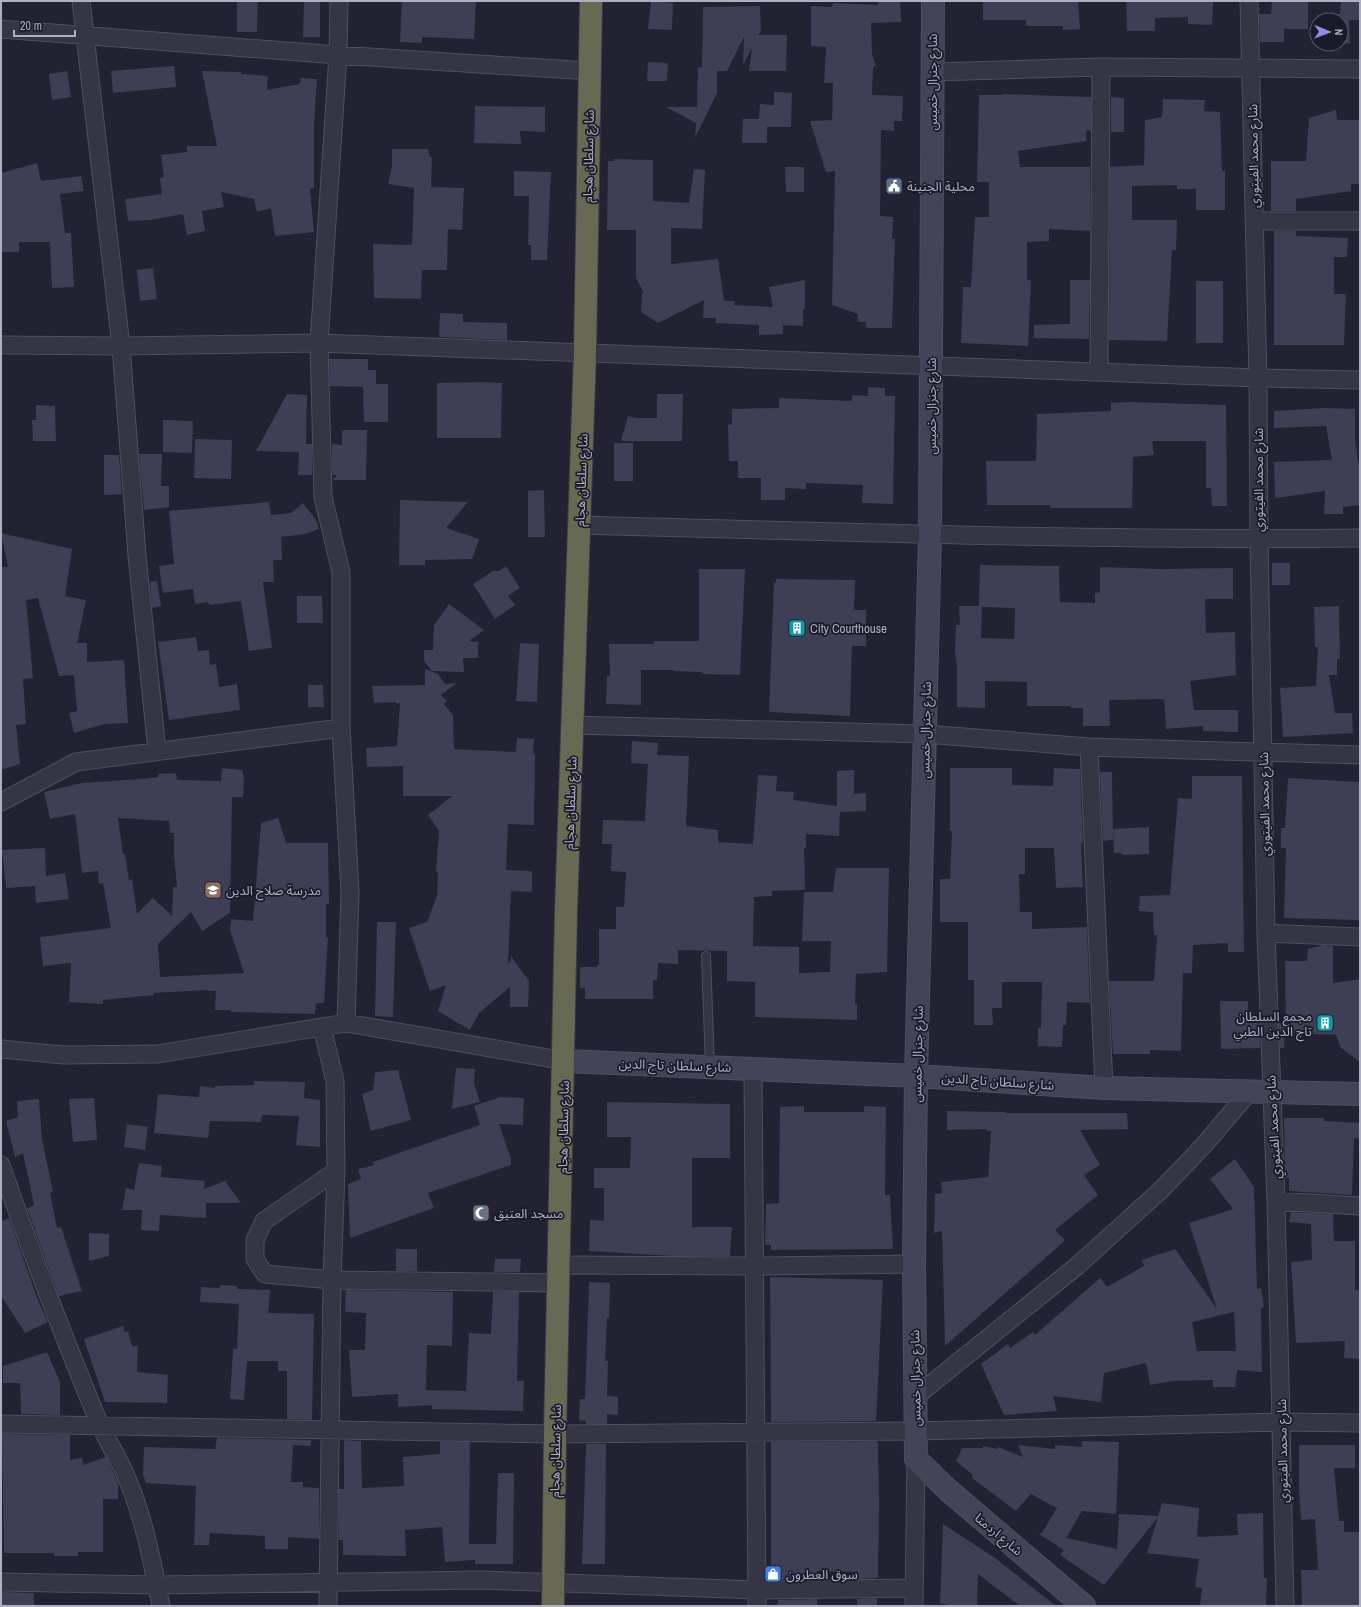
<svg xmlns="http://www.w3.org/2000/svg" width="1361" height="1607" viewBox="0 0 1361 1607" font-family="'Archivo Narrow','Noto Sans Arabic',sans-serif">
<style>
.building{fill:#3e3e54;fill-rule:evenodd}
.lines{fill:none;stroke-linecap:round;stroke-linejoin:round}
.lane-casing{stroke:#504f5f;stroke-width:10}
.street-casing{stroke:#504f5f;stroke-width:19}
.secondary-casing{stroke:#504f5f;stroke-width:24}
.highway-casing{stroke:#3d3c4c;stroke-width:24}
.lane{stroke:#353544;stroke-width:8}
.street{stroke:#353544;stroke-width:17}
.secondary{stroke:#444357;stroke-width:22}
.highway{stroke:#686952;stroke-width:22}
.labels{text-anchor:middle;stroke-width:3.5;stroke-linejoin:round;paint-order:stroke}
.street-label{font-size:13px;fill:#b0afc1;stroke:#1a1a29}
.poi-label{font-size:13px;fill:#b0afc1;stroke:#1a1a29;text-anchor:start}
</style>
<rect width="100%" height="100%" fill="#223"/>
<path class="building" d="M237 1H258L257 32H237Z
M304 1H320V37H303Z
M402 1H476L474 39 422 37V43L400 42Z
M651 1 673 3 672 30 648 29Z
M878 1H900L901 22 871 23 872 54 876 66 873 67 872 95 903 96 902 121H894V131L881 130 880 216 893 217 892 239H895L892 328H866V322H858V314L832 305 835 171 826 172 810 121 832 120 833 83H824L826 47 811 46V6L832 7 833 3 878 5Z
M983 1H1078L1080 29 1063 30V26H1026V20H983Z
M1126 1H1213L1212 25 1188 24V17L1155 18V31H1127Z
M1272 1H1308V29H1284V42H1260L1259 14H1271Z
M1341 2H1360V20H1349L1350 43 1341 44V20H1317V43L1315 42 1317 15 1340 14Z
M760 6 761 31 758 35H787L786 71H749L752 48 743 65 744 37 727 71H717V93L695 138 696 123 666 107H697L698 67H702L703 7Z
M648 62 668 63 667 81H647Z
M174 66 176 87 113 93 111 71Z
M67 71 71 97 52 100 49 74Z
M202 71 241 72V74L268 76 267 90 300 84 301 78 317 79 314 124V188L310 189 314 232 275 236 271 208 257 212 254 199 221 192 224 207 202 211 205 231 187 235 183 214 151 220 128 221 125 199 162 194 160 178 164 177 161 155 187 152V146H217Z
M774 92 792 93 791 127H767V143H742L743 119H759L760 104 774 105Z
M1003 94 1091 97V131L1086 130V141L1018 151 1020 167H1090V231L1049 229V241L1027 242V280H1031L1028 346 961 343 963 287H971L975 217H989V182H977L979 95H1003Z
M1111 97 1124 98V132H1111Z
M1163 99 1205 100 1204 111 1220 112 1222 171H1225V210H1196V189H1177V185L1132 186V220H1177L1176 250H1172L1167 341 1109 340 1110 167 1144 165 1145 120 1162 117Z
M475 106 545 107V132L520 131 521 144 474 143Z
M1336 110 1337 120H1359L1360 184H1351V191L1296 199V211H1271V161H1306L1309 118Z
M392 149H428L430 157H432L431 187 464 188 462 230 448 229 447 270H422L421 299 374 298 373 244 412 245 414 188 388 184 392 166Z
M613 159 653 160V201L689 203 694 169 705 170 702 229 671 228V264L718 259 724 301H735L734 305 773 307 769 287 805 280V309H803V326L783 325V334L759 335V325L715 323 716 318H703L704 300 658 323 641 312 642 293H644L636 278V230H607L608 161H614Z
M37 163 41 181 81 176 84 191 60 194 65 233H71L74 287 52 288 50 242H19V252H1V173Z
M785 167H804V192H786Z
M514 171 551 172 547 260H531V245H528L529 196H514Z
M1274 231H1296V236L1348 238 1347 257H1334V294H1346L1344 345H1274Z
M153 268 157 299 140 301 137 270Z
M1070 280H1090L1089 339 1034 338V325L1070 324Z
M1196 281H1223V343H1196Z
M440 313 463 314V322L507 323V340L439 337Z
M329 359H368V370H376V384H388V422H364L363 387 330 386Z
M483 382 502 383 501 438H437V383Z
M868 387 885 388V396H895L893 504 862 503 863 485 806 483V489L785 488V500H761V478H738V461H729L728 425 732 424V409L779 408V398L852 401V395L868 396Z
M287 394 307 395 306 444H312V475H298L299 452 256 451Z
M657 394H683L682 441H621L628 416 636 418H657Z
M1129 402 1226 405 1227 506H1212L1211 488H1206V441H1152L1154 455 1133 457 1132 508H1050V505H987L986 461H1036L1037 414 1111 411V403Z
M36 405 55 406 56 441H33L32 420H36Z
M1324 408 1355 409V438L1358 463H1360V505L1343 507V514H1324L1325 491 1275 498 1274 462 1332 460 1326 426 1274 428V411Z
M163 420 193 421 192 453 163 452Z
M342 430H367L366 480H333L337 475H332V444L342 445Z
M195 439 232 440 231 479 194 478Z
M614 443H633V481H614Z
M139 454H162L161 486H169V507L144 510Z
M104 455H119L122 494 104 495Z
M544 490 545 537H528V491Z
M400 500 468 502 446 528 479 539 472 559 425 560V565H399Z
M269 502 271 515 291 513 303 503 316 520 319 529 305 534 281 537 282 560H273L274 582H263L272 648 249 651 241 601 209 605 208 602 195 604 193 589 163 593 159 566 174 564 169 511Z
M1 533 72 549 65 596 86 600 77 643H87V662L124 660 128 723 104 724 74 733 69 713 77 711 74 675 59 676 38 598 26 600 33 678 23 679 26 724 16 725 20 764 1 770V567H8Z
M1272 563H1290V585H1272Z
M980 565 1059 566 1060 602 1095 603V593L1100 592V567L1161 569 1233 568V599H1205L1206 633 1235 632 1236 675 1190 681 1194 710H1238V732L1203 731V726L1166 729 1164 699 1109 700 1110 726H1083V708H1071V706H1027V682L985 681V708L957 707V667L955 651 956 625H960L959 606H979ZM982 607 1015 608 1014 639 981 638Z
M506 566 520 588 508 596 515 605 495 619 473 584 493 571H499Z
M699 569H745L740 675 702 674V672L673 671 674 670H641V705L606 704 607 676H610L609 644H654V641H699Z
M776 579 855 580 854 610H866V646H852L850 716 769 712 774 582H776Z
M157 581 161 606 152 608 150 582Z
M297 596H322L323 623H297Z
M449 604 484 630 469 641 478 642V658H463L464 672 432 671 424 661V650H433L434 625Z
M1339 606 1340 659H1337V675H1329L1335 713H1352L1353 733 1283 737 1280 688 1316 686 1318 647H1315L1314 607Z
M196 637 198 651 209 650 210 665 216 664 219 687 237 684 240 710 169 720 158 642Z
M520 643 539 644 537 702 516 701Z
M425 669 438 674 445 684 457 683 441 695 447 701 444 704 453 715 454 749 516 752 517 738 534 739 533 754H535L534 825 508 824 506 870 532 871V892L511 891 508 963 511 961V956L529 981 528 1007H510V987L479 1013 470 1030 438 1011 446 985 430 991 409 928 427 922 437 896 438 872H436L439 831 428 815 452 796H403V766L367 767 366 748 397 746 400 703 396 704V702L374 703 372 686 425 685Z
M308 685H323L324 707H308Z
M632 741 658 743 657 755 689 756 686 826 718 830V842L753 844 758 775 777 776 776 791 794 792 793 800 837 806V771L854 770V794L866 793V811L840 812 839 836 806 834V848H804L805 890 772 891V896L754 897 753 946 799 947V973L830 972 831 941H802L804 892H833L836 868H889L887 972 856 974 855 1004H857V1020L755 1017V982L727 981V951L678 950V964L658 963 657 980H653V999H585V988H580V967H597V965H599V929H616V907H624L626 872 611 871 612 844H602L603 820 645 821 648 764 631 763Z
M222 768 242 770 244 778 243 797H232L230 913 202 931 191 912 158 944 160 977 244 973 230 930 231 919 253 921 261 823 278 818 286 843H328L329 904H326V937H328L324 1003H316L315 1014 231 1012V1010H215L216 991H208V990L154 993V995L103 1000V1004L69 1002 71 963 43 966 40 937 111 928 103 883 99 884 98 871 82 873 75 814 50 819 44 792 82 783 140 779 158 777V774L176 773 177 780 221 781ZM118 818 169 821 170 833H174V855L177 887H173L172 916 153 898 137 914 132 879 129 880 125 854H123Z
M950 768H1012V785L1053 786 1054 768 1080 769 1083 843H1081L1083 887 1056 888 1054 848H1025V874H1019L1020 912H1032V929L1087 927 1090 1003 1067 1002 1066 1025H1063L1062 1047 1038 1046V1028H1041L1042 982H1002V1008H992L993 1025H974V980H968V922H940V879H950L952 831H950Z
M1100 772H1112L1113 840 1103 841Z
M1192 776H1242L1244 952H1228V943L1193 945 1192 973H1183L1181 1051 1150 1050V1054H1113L1109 981H1154L1157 935H1154L1153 912 1139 911 1140 896 1170 895 1178 798 1192 799Z
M1288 778 1360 782 1359 920 1284 918 1286 848H1281V828H1285Z
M1149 827V854L1122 855V853H1114L1113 829Z
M45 848 46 876 65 873 69 899 36 903 35 886 6 888 2 850Z
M377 922H396L393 1017 375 1016Z
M1323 945 1333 946V983L1360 979V1062L1341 1048 1336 1035 1286 1033 1285 961H1307L1308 949Z
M1220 1001H1248V1023H1259L1260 1048 1221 1049Z
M1279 1023H1285L1284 1048H1280Z
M456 1068 475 1069 474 1083 480 1102 452 1109Z
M398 1070 411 1120 371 1131 362 1094 373 1090 375 1072Z
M254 1081 305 1082 304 1098 320 1100V1147L296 1145 299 1116 262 1115 261 1122 210 1121 208 1138 154 1133 158 1094 199 1097 200 1086 215 1088V1086L254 1085Z
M500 1097 524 1098 523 1125 499 1124 511 1159V1165L428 1193 434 1208 350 1238 348 1184 361 1179 358 1169 374 1165 373 1162 480 1125 474 1106Z
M94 1098 97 1140 73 1142 69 1099Z
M39 1099 42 1139 53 1192 50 1193 57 1228 61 1227 82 1291 59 1296 27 1208 34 1205 23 1153 15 1157 6 1121 18 1117 17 1101Z
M607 1102 730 1104V1158H692V1227H732L730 1256H672L589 1251 590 1220 604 1221V1188H594V1168H630L631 1137H607Z
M804 1106V1112H864V1106L886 1107 885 1195H890L893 1249 771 1250V1245H765L766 1204 779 1203 780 1107Z
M947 1111 1005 1112V1113H1127L1128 1129 1080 1130 1100 1165 1084 1175 1098 1195 1055 1230 1065 1240 1059 1246 945 1346 942 1231 934 1233 935 1194 942 1193 941 1182 988 1177 991 1131H987V1129L947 1130Z
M1284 1118H1324V1121L1360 1123V1139L1354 1138 1352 1195 1289 1191V1178H1285Z
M127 1124 148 1127 145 1150 124 1147Z
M1235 1159 1254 1187 1257 1289 1261 1288 1264 1307 1261 1308 1262 1372 1237 1370 1235 1387H1213V1380L1172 1381 1150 1385 1146 1363 1104 1373 1101 1402 1053 1396 1057 1411 1004 1415 981 1364 1008 1344 1010 1348 1033 1332 1035 1335 1100 1278 1107 1287 1144 1266 1142 1260 1175 1249 1217 1309 1189 1223 1233 1209 1210 1179ZM1234 1312 1236 1351H1197L1192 1322Z
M139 1163 162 1166 161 1177 205 1181 204 1189 225 1181 241 1203H206V1218L160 1215 159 1231 141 1230 142 1210H122L126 1188 134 1190Z
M1291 1212 1333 1214 1334 1241H1355V1290H1360V1359L1344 1358 1345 1341 1296 1343 1291 1262 1312 1260 1311 1224 1289 1222Z
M9 1218 39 1303 48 1322 25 1333 1 1296V1221Z
M89 1233 109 1234V1256L89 1261Z
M396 1249H417V1271H396Z
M495 1259H521L520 1272H494Z
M770 1277 883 1280 876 1421 771 1422Z
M589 1282 610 1283 609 1318H607L605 1361H608L607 1396 618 1397V1415L607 1414V1424H586V1421L579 1420 580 1399H585Z
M220 1285 237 1286V1289L270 1290 268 1313 314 1314 312 1420 287 1419V1371H278V1361H247L244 1400 230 1399 233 1349H237L239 1304 200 1302 201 1287 220 1288Z
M346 1290 453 1292 452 1346 427 1345 426 1390 466 1391 469 1333 491 1334 493 1292H519L517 1381H524L523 1411 432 1409V1405L398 1407V1394L352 1397 349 1350H365L366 1313 345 1312Z
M123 1326 125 1332 128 1331 132 1346H138L137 1372 168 1375 167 1403 105 1402 84 1339Z
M47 1352 60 1382V1415L21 1414 20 1383H3V1366Z
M2 1434 70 1435V1460L82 1458 83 1465 106 1457 118 1483V1499H103V1552H78V1556H54V1553H4Z
M217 1438 311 1440V1446L293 1445 291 1482H303V1487L319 1488V1539L288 1537V1549H265V1536L210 1533 209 1545H194L196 1486 146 1483 143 1475 144 1447 215 1449Z
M344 1440 361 1441 362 1488 404 1486 403 1457 440 1454V1442H470L469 1544H496L498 1473H514L513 1564H475V1560L445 1562 442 1527 405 1530 406 1556 343 1555V1540H339V1489H344Z
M876 1441 878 1443 879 1504 878 1578 858 1579V1572L817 1571V1579L778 1580V1573H771V1442Z
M1082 1441 1119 1442 1116 1514 1082 1511 1066 1538 1117 1549 1119 1514 1158 1516 1162 1503 1199 1508 1197 1537 1238 1535 1237 1514 1263 1513 1264 1578H1267L1266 1606H1200L1202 1588 1195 1587 1199 1559 1147 1553 1158 1517 1104 1585 1060 1555 1064 1550 1039 1534 1040 1533H1042L1057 1508 1031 1494 1016 1511 972 1478 973 1475 956 1461 962 1448H983V1446L997 1449 998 1447 1023 1457 1018 1445 1055 1449V1445L1082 1447Z
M586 1444H606L605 1564H582Z
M1299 1445H1355V1468H1334L1339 1521H1344V1532H1360V1606H1302L1301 1570H1318L1315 1519 1301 1520 1299 1490Z
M943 1524 995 1558 1056 1606H1020L978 1574 977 1606H953L940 1603Z
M1 1592 34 1593V1606H1Z
M877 1598V1606H857V1599Z
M817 1599V1606H777L778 1600Z"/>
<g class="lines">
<defs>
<path id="lane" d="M706 956 710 1066"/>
<path id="street" d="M81 1 121 346 137 555 157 751
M339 1 338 55 319 343 323 497 341 572V728L350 891 346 1023
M1249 1 1258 378 1259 539 1266 933 1276 1201 1285 1606
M1 29 338 55 590 71
M932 72 1101 67 1360 69
M1255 221H1360
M1 345 121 346 319 343 1258 378 1360 380
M1099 372 1101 67
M579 525C839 532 1100 541 1360 538
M572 725 925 734 1089 747 1360 755
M1089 747 1104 1088
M1 802 76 762 341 728
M1266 933 1360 937
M322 1027 335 1081 336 1171 332 1280 328 1606
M1 1049 63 1055 158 1054 346 1023 565 1061
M753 1068C753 1247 757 1427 757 1606
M1 1165C31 1252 64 1338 99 1423 107 1441 118 1457 125 1474 144 1516 152 1562 161 1606
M336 1171 264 1221 255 1240V1259L265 1274 332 1280 558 1283
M1276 1201 1360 1206
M559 1265 753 1266 914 1264
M915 1397 1077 1266 1161 1190 1204 1145 1249 1092
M1 1424 555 1434 916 1431 1281 1422 1360 1423
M1 1582 157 1585 481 1580 757 1590 914 1588
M914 1606 916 1459"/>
<path id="secondary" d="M933 1 930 534 916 1076 914 1264 916 1459 948 1490 1084 1606
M565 1061 916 1076 1104 1088 1360 1094"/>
<path id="highway" d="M553 1606 555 1434 566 912 585 352 591 1"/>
</defs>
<use href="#lane" class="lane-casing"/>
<use href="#street" class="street-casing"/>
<use href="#secondary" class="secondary-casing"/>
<use href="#highway" class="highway-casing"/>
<use href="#lane" class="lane"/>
<use href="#street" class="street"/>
<use href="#secondary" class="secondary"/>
<use href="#highway" class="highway"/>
</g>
<defs>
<symbol id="civic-square" viewBox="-11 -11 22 22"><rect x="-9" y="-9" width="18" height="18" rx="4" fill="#5c6f8a" stroke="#1a1a29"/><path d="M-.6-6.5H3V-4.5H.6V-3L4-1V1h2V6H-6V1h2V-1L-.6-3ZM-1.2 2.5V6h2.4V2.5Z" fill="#fff"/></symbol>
<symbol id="building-square" viewBox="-11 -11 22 22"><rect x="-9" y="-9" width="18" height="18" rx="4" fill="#0f9aa8" stroke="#1a1a29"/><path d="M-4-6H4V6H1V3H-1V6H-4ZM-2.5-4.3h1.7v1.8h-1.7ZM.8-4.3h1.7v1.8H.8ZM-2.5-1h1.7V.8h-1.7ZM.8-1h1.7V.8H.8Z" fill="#fff"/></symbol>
<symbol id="school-square" viewBox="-11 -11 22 22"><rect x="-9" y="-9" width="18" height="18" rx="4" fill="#8d6e63" stroke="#1a1a29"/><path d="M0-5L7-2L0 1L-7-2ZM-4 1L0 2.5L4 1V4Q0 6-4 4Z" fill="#fff"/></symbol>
<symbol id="mosque-square" viewBox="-11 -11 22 22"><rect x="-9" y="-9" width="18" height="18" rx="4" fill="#6b7280" stroke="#1a1a29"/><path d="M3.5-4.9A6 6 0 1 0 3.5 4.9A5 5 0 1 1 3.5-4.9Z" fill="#fff"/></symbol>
<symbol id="shop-square" viewBox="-11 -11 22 22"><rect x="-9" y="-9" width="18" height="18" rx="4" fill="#3f7fe0" stroke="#1a1a29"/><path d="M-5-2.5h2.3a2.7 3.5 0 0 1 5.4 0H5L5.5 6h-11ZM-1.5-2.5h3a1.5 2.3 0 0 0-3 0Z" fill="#fff"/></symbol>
</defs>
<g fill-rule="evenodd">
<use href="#civic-square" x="884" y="176" width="20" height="20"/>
<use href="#building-square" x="787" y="618" width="20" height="20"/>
<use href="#school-square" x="203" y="880" width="20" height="20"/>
<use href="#building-square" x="1315" y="1013" width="20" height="20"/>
<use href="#mosque-square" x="471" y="1203" width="20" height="20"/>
<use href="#shop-square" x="763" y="1564" width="20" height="20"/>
</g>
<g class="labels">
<g class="street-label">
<text transform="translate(932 82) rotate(-90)" y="5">شارع جنرال خميس</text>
<text transform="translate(588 156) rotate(-89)" y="5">شارع سلطان هجام</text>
<text transform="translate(1253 156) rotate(-91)" y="5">شارع محمد الفيتوري</text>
<text transform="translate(931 406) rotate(-90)" y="5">شارع جنرال خميس</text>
<text transform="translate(581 480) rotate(-88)" y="5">شارع سلطان هجام</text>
<text transform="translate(1258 480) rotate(-90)" y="5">شارع محمد الفيتوري</text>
<text transform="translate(925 730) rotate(-89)" y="5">شارع جنرال خميس</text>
<text transform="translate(570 803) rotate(-88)" y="5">شارع سلطان هجام</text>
<text transform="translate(1264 804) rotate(-91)" y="5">شارع محمد الفيتوري</text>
<text transform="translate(917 1054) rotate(-89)" y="5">شارع جنرال خميس</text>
<text transform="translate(675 1065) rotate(2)" y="5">شارع سلطان تاج الدين</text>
<text transform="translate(998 1081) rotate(4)" y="5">شارع سلطان تاج الدين</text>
<text transform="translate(563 1127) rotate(-89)" y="5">شارع سلطان هجام</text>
<text transform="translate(1273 1127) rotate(-93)" y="5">شارع محمد الفيتوري</text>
<text transform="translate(915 1378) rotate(-91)" y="5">شارع جنرال خميس</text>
<text transform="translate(555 1451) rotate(-89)" y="5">شارع سلطان هجام</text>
<text transform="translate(1282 1451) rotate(-91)" y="5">شارع محمد الفيتوري</text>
<text transform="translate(999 1534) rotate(40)" y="5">شارع اردمتا</text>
</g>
<g class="poi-label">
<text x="907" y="191">محلية الجنينة</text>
<text x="810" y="633">City Courthouse</text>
<text x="226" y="895">مدرسة صلاح الدين</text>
<text x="1312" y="1021" text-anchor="end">مجمع السلطان<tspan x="1312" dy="15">تاج الدين الطبي</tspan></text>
<text x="494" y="1218">مسجد العتيق</text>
<text x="786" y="1579">سوق العطرون</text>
</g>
</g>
<rect width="1361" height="1607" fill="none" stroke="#b0afc1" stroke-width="4"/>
<g transform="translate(1329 32) rotate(91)"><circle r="19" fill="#1a1a29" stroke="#565666"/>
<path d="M0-3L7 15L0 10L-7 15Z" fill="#8f8aeb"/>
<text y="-6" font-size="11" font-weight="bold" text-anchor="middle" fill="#b0afc1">N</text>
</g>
<path d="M14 30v6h61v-6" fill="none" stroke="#b0afc1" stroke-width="2"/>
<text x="20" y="30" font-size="12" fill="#b0afc1" stroke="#1a1a29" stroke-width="3" paint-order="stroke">20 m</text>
</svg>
